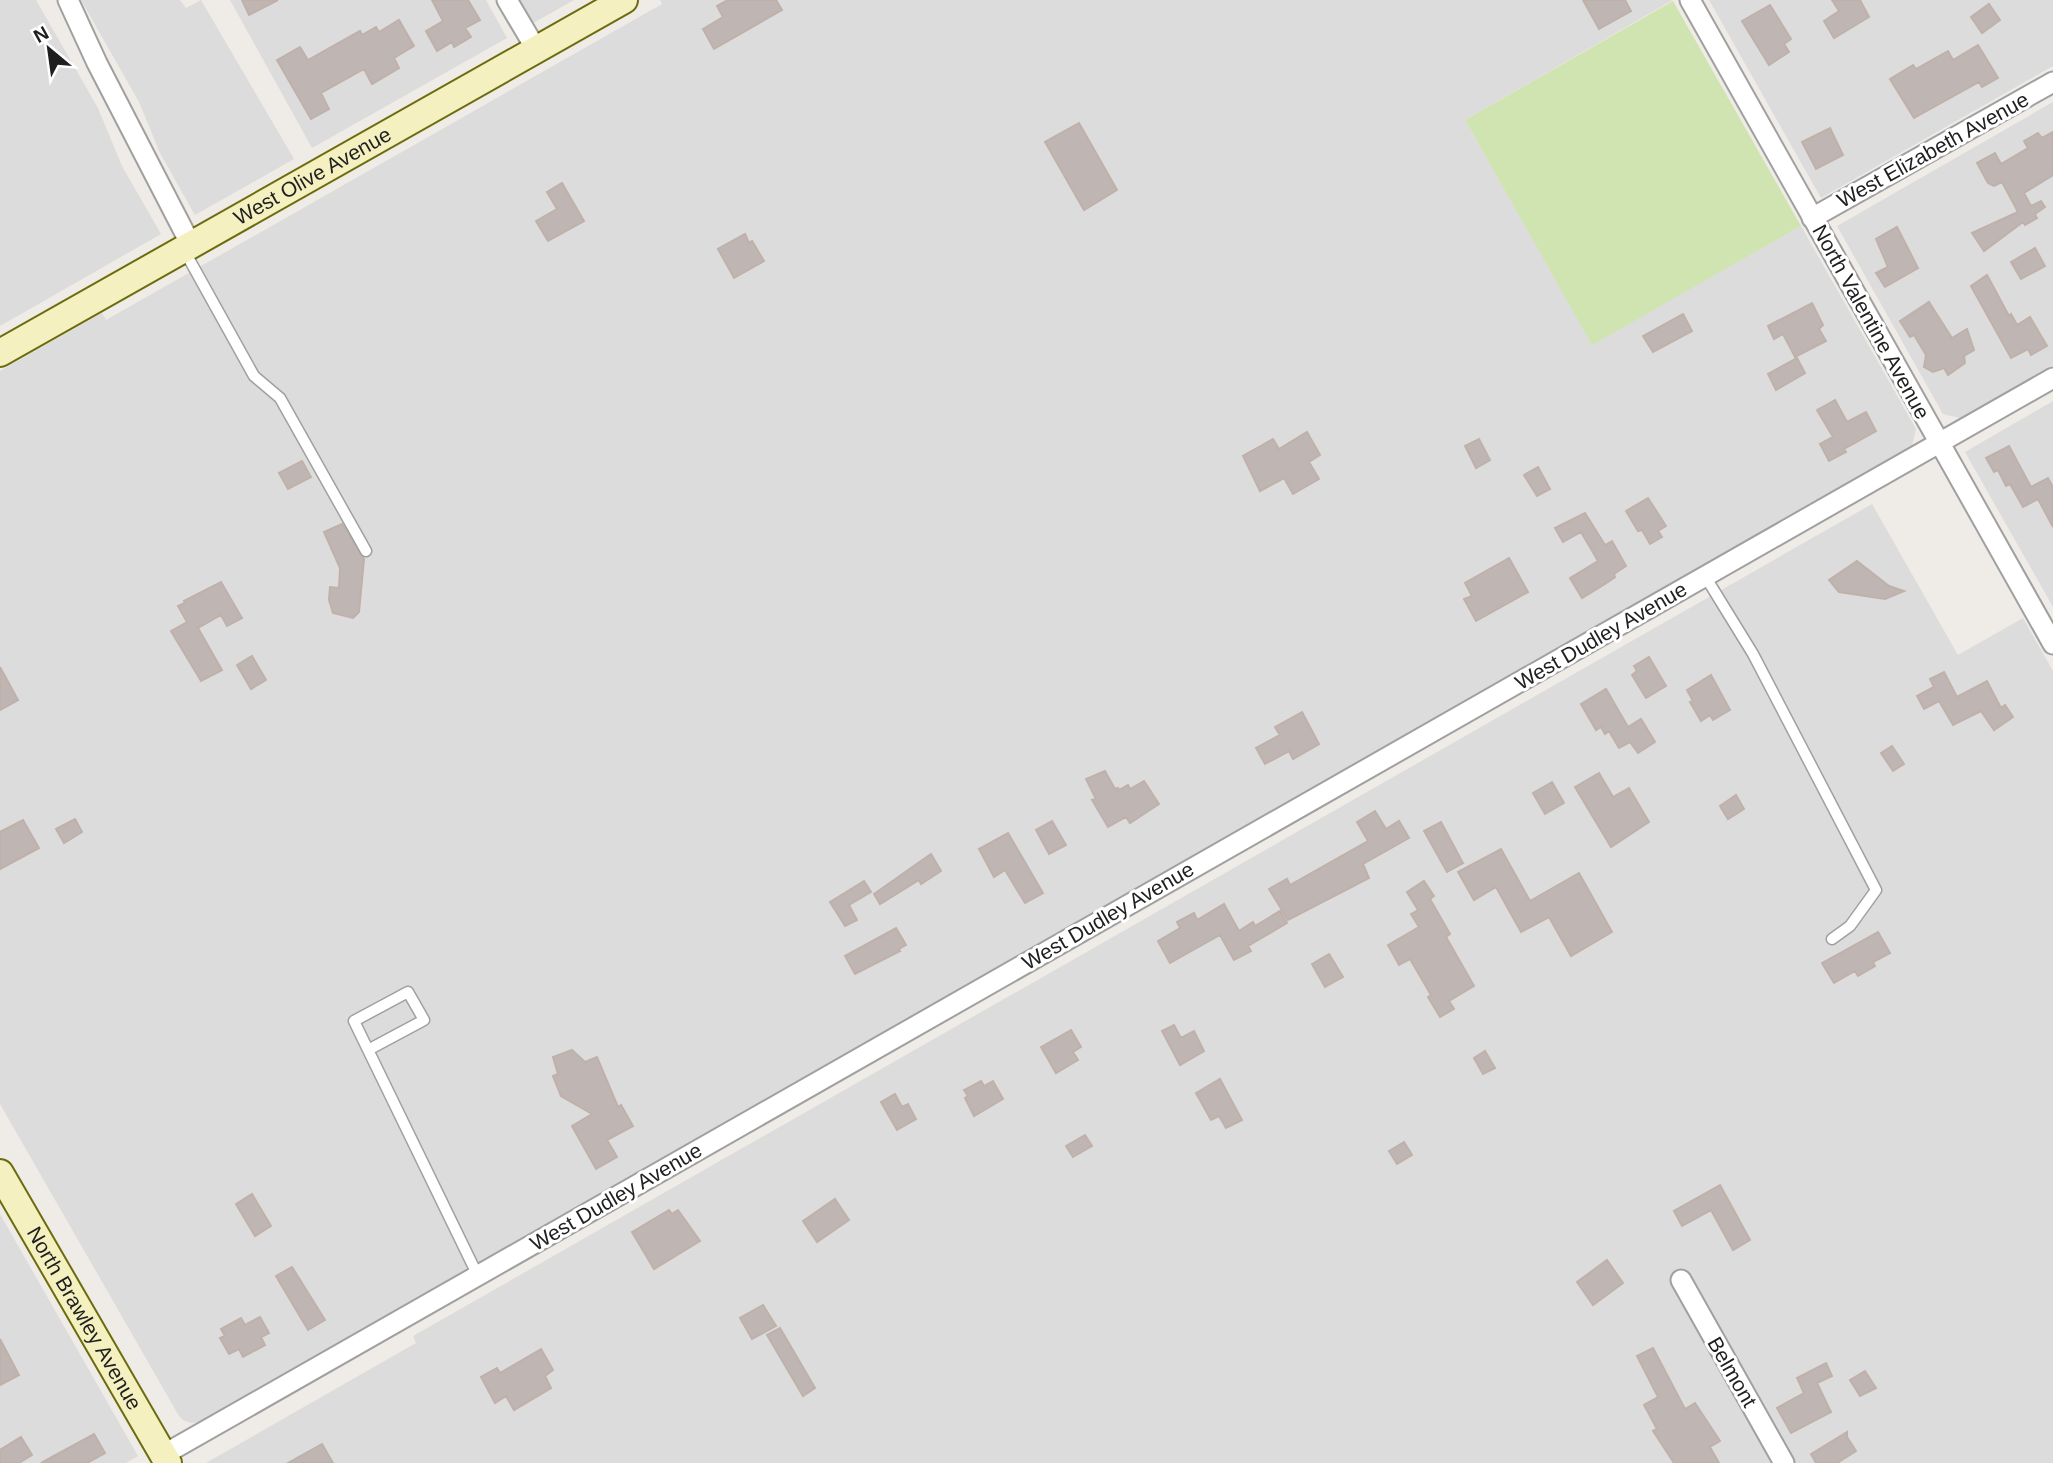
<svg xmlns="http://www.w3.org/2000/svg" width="2053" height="1463" viewBox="0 0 2053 1463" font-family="Helvetica,sans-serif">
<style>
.residential{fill:#dddcdc}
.grass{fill:#d0e4b1}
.building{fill:#bfb6b3;stroke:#bfb1aa;stroke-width:2}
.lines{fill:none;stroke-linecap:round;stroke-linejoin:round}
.lane-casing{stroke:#a0a0a0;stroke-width:13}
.street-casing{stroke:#a0a0a0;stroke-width:23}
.secondary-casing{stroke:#6c6c0f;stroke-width:30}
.lane{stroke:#fff;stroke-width:10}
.street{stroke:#fff;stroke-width:19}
.secondary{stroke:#f4f0bf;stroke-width:26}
.labels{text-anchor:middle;stroke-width:6;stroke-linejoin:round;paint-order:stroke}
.street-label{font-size:21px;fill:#1f1f1f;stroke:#fff}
</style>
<rect width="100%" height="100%" fill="#efebe6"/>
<path class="residential" d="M0 0H36L98 108 122 166 161 234 0 326Z
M81 0H180L186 8 201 0 294 159 195 215 160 153 139 102Z
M230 0H486L507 38 312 148Z
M513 0H574L528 26Z
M660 0H1673L1465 120 1592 344 1801 226 1916 429 1912 446 199 1422 191 1423 183 1420 179 1416 0 1104V371L102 313 106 320 662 4Z
M1709 0H2053V66L1821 198Z
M2053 102V365L1960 418 1943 414 1837 226Z
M2053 401V607L1965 452Z
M1872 504 1958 655 2023 618 2053 671V1463H206L416 1343 413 1336Z
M0 1214 138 1456 126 1463H0Z"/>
<path class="grass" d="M1673 1 1801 226 1592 345 1465 120Z"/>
<path class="building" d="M242 0H278L249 15Z
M432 0H468L480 20 465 28 471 37 454 47 452 42 437 51 426 31 443 21Z
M728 0H776L782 10 714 49 703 29 723 17 717 6Z
M1583 0H1625L1631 11 1599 29Z
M1832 0H1860L1869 17 1834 38 1824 21 1839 11Z
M1989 4 2000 20 1982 33 1971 17Z
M1770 5 1791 39 1784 44 1789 52 1769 65 1742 21Z
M399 20 414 46 394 58 399 68 372 84 364 69 321 93 329 109 311 119 277 60 300 47 308 60 360 31 362 35 376 27 379 32Z
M1978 45 1998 78 1982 87 1979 82 1914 118 1890 79 1913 65 1916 69 1948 51 1953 60Z
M1079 123 1117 190 1084 210 1045 142Z
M1830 128 1843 155 1816 169 1802 142Z
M2053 132V175L2024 193 2031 206 2041 201 2045 207 2035 214 2037 218 2025 225 2023 222 1984 251 1972 233 2018 212 2002 182 1994 186 1988 183 1977 163 1995 153 2001 164 2028 148 2024 141 2038 133 2042 138Z
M562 183 584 221 548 241 536 221 557 209 547 192Z
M1897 227 1918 268 1885 287 1876 273 1888 267 1876 239Z
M745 234 749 243 752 241 764 261 734 278 718 249Z
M2035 248 2045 266 2021 279 2011 262Z
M1987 275 2009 316 2011 314 2017 325 2030 317 2047 346 2031 355 2028 349 2011 358 1971 286Z
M1929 302 1952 338 1967 329 1974 350 1964 356 1965 363 1948 375 1944 368 1933 372 1924 367 1926 355 1914 335 1910 337 1900 321Z
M1812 303 1823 325 1819 329 1826 341 1795 357 1783 334 1774 339 1768 326Z
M1683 314 1692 331 1653 352 1643 336Z
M1797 358 1805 373 1776 390 1768 374Z
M1835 400 1847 422 1866 412 1876 431 1844 449 1846 452 1829 461 1820 444 1833 437 1817 410Z
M1307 432 1320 455 1309 462 1319 479 1293 494 1284 478 1260 491 1243 456 1273 439 1279 449Z
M1479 439 1490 460 1476 468 1465 446Z
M2009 446 2031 487 2048 478 2053 487V527L2038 499 2023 507 2010 484 2006 486 1998 470 1994 472 1986 458Z
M302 461 311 477 288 489 279 473Z
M1538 467 1550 489 1537 496 1524 475Z
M1648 498 1666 526 1658 531 1662 537 1650 544 1642 530 1638 531 1626 511Z
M1585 513 1605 545 1612 541 1626 566 1614 574 1615 577 1605 584 1582 598 1570 578 1598 561 1581 532 1563 542 1555 528Z
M342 524 364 559 359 612 353 618 333 613 329 600 330 587 339 588 340 568 324 532Z
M1509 558 1528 592 1476 621 1464 599 1472 596 1465 583Z
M1857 561 1889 586 1904 591 1885 599 1839 592 1829 580Z
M221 582 242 618 227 626 221 615 198 628 222 670 201 681 171 631 187 622 178 606 185 603 184 601Z
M252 656 266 680 251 689 237 665Z
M1649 657 1666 686 1646 698 1632 675 1637 671 1634 666Z
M0 667 18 700 0 710Z
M1944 672 1957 697 1987 681 2001 708 2005 705 2013 717 1994 730 1981 711 1953 725 1939 701 1924 709 1917 696 1934 687 1930 679Z
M1711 675 1730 710 1713 720 1710 715 1701 721 1690 702 1693 701 1687 690Z
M1606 689 1628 727 1641 719 1655 742 1638 753 1630 742 1619 748 1609 731 1605 734 1601 727 1596 730 1581 704Z
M1302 712 1319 744 1293 759 1289 751 1265 764 1256 748 1280 735 1275 727Z
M1892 746 1904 764 1893 771 1881 753Z
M1105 771 1115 789 1118 788 1119 790 1128 785 1130 789 1144 781 1159 804 1130 823 1126 817 1108 827 1092 800 1096 799 1086 779Z
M1599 773 1613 797 1629 788 1649 822 1611 847 1575 787Z
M1552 782 1564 803 1545 814 1533 793Z
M1736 795 1744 809 1728 819 1720 806Z
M1375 811 1386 829 1399 821 1409 838 1363 864 1369 878 1288 920 1269 889 1287 879 1290 885 1368 841 1357 822Z
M75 819 82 832 64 843 56 829Z
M23 820 39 848 0 869V832Z
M1052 821 1066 845 1049 854 1036 830Z
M1441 822 1463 863 1447 872 1424 831Z
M1008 833 1043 893 1025 903 1005 870 994 877 979 849Z
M1501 849 1530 901 1579 873 1612 932 1571 956 1549 917 1521 932 1496 887 1474 900 1458 872Z
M931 854 941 871 921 884 919 880 880 904 874 894Z
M864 881 871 892 849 905 857 920 845 926 830 902Z
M1424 881 1434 896 1430 899 1450 934 1446 937 1474 986 1449 1001 1454 1009 1440 1017 1428 997 1431 995 1410 959 1399 965 1388 945 1419 927 1411 914 1418 910 1407 892Z
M1224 904 1239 931 1253 922 1255 926 1280 911 1287 923 1248 946 1251 951 1234 960 1220 935 1170 963 1158 941 1180 928 1177 922 1194 913 1197 920Z
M896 928 906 945 899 949 900 951 855 974 845 956Z
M1878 932 1890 953 1873 962 1875 966 1858 976 1855 971 1834 983 1822 963Z
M1329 954 1343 977 1325 987 1312 964Z
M1174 1025 1181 1038 1194 1031 1204 1051 1180 1065 1162 1031Z
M1071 1030 1081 1047 1073 1052 1078 1060 1056 1073 1041 1047Z
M572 1050 585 1062 597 1057 618 1107 621 1105 633 1126 607 1140 617 1157 596 1169 572 1126 592 1114 561 1096 553 1076 558 1074 553 1057Z
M1485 1051 1495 1068 1483 1074 1474 1058Z
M1220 1079 1242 1120 1226 1128 1219 1116 1211 1120 1196 1093Z
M981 1081 984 1086 993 1081 1003 1099 974 1116 965 1098 968 1096 964 1090Z
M895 1094 902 1107 908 1104 916 1119 897 1130 881 1102Z
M1085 1135 1092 1146 1073 1157 1066 1146Z
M1404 1142 1412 1155 1397 1164 1389 1151Z
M1720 1185 1750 1240 1733 1250 1711 1210 1682 1226 1674 1211Z
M252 1194 271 1226 255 1236 236 1204Z
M835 1199 849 1220 817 1242 803 1221Z
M669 1210 672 1214 678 1210 700 1241 654 1269 632 1232Z
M1607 1260 1623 1283 1593 1305 1577 1282Z
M292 1267 325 1320 308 1330 276 1276Z
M763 1305 776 1326 752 1339 740 1318Z
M260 1317 269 1333 261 1337 265 1345 243 1357 239 1349 229 1354 220 1338 225 1336 221 1329 241 1318 245 1325Z
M780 1328 815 1388 803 1396 767 1335Z
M0 1339 19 1375 0 1385Z
M1653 1348 1685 1409 1695 1403 1720 1441 1710 1447 1719 1463H1674L1653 1431 1657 1429 1644 1405 1658 1397 1637 1356Z
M541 1349 553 1370 545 1376 551 1388 514 1410 506 1396 495 1403 481 1377 497 1368 500 1373Z
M1826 1363 1832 1376 1817 1383 1831 1412 1791 1433 1777 1408 1804 1393 1797 1378Z
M1865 1371 1876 1388 1860 1396 1850 1380Z
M1847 1432V1437L1856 1451 1837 1463H1816L1811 1454Z
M94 1434 105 1453 87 1463H41Z
M21 1437 32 1455 19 1463H0V1450Z
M322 1444 333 1463H288Z"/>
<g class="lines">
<defs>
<path id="lane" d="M184 250 254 376 280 398 366 551
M1705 576 1753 654 1876 890 1850 926 1832 939
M368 1050 424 1020 408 992 354 1021 478 1276"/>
<path id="street" d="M68 0 97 63 191 245
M507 0 536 49
M1690 0 2053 644
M1812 218 2053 82
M1681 1280 1784 1463
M163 1455 2053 378"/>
<g id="secondary">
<path id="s1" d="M0 353 624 0"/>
<path id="s2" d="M0 1173 168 1463"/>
</g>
</defs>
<use href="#lane" class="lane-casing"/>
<use href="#street" class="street-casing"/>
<use href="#secondary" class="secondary-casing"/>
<use href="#lane" class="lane"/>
<use href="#street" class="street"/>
<use href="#secondary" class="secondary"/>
</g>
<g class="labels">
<g class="street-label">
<text transform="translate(1933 150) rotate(-29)" y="7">West Elizabeth Avenue</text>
<text dy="7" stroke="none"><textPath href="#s1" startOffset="359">West Olive Avenue</textPath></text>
<text transform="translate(1871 322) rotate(61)" y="7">North Valentine Avenue</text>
<text transform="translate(1601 636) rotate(-30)" y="7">West Dudley Avenue</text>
<text transform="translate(1108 916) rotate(-30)" y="7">West Dudley Avenue</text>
<text transform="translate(616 1197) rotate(-30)" y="7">West Dudley Avenue</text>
<text dy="7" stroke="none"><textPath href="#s2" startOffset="168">North Brawley Avenue</textPath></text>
<text transform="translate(1732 1372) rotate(60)" y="7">Belmont</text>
</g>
</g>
<g transform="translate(49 49) rotate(331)" stroke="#ffffff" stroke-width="5" paint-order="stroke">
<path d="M0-5L12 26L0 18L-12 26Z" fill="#1f1f1f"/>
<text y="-10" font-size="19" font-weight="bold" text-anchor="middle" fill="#1f1f1f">N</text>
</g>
</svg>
